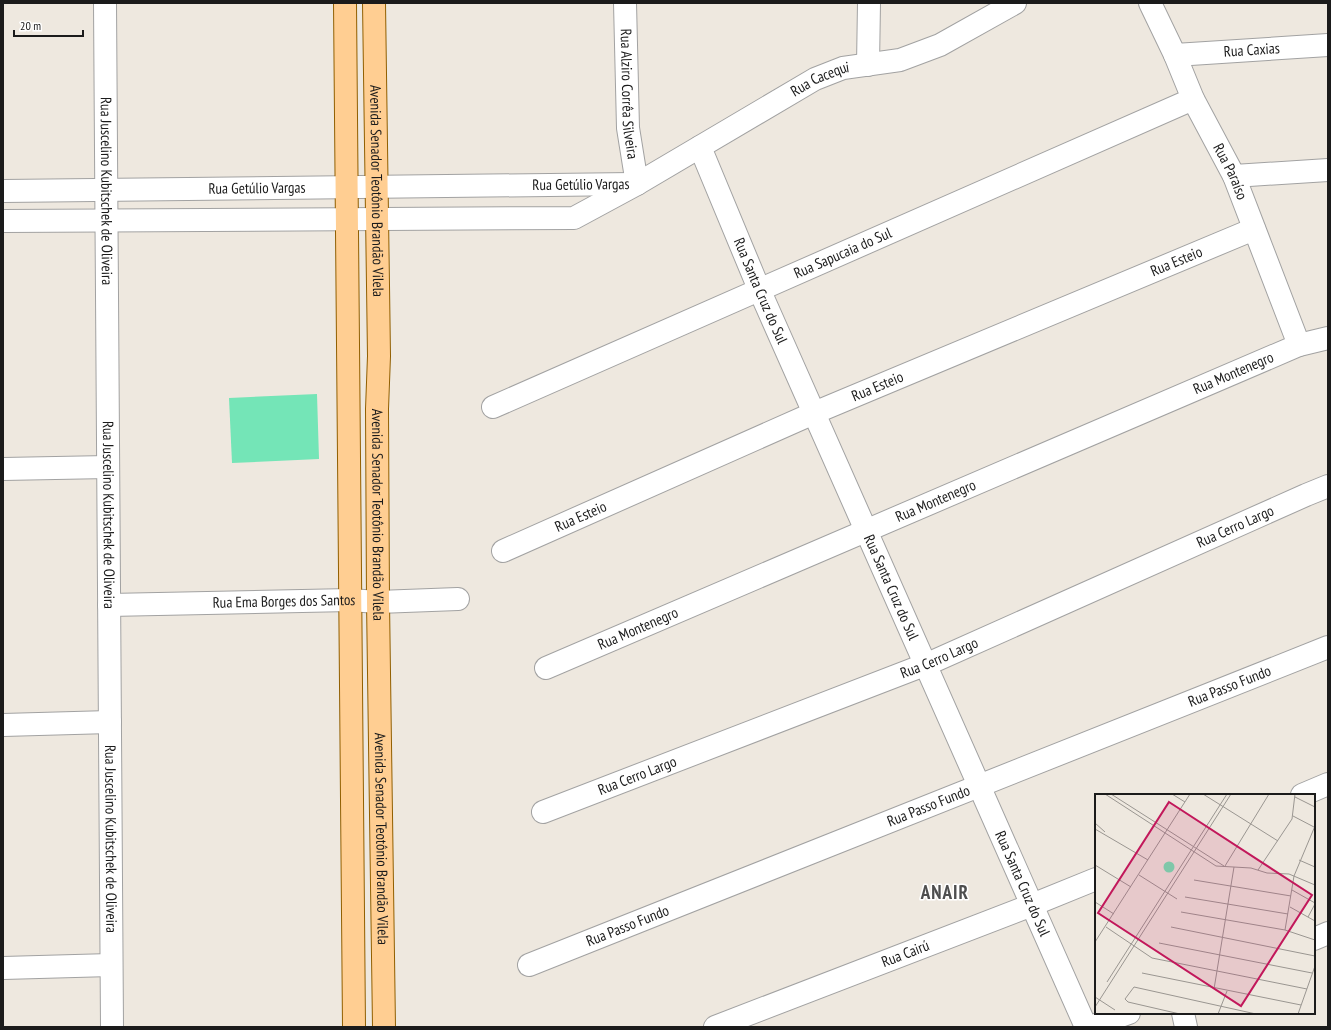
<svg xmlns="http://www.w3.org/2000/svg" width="1331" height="1030" viewBox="0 0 1331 1030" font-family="'PT Sans Narrow',sans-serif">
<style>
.pitch{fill:#74e5b7}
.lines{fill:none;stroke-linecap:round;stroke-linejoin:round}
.minor-casing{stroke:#a2a2a2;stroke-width:24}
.major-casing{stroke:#915f00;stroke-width:24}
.minor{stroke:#fff;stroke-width:22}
.major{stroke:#ffce92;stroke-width:22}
.labels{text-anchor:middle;stroke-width:3;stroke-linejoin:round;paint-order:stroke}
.street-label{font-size:15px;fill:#1b1b1b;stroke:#fff}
.district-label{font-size:19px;font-weight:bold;letter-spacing:1px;fill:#4e4e4e;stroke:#fff}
.inset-road{fill:none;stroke:#9a9691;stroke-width:1}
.view{fill:#c2185b;fill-opacity:0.15;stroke:#c2185b;stroke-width:2}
.inset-edge{fill:none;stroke:#1b1b1b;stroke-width:2}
</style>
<rect width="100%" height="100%" fill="#eee8df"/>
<path class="pitch" d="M317 394 319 459 232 463 229 398Z"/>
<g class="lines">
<defs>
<g id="minor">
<path id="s1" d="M105 3 112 1027"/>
<path id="s2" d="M625 3 628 128 637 184"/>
<path id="s3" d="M1150 3 1175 55 1193 99 1234 176 1299 345"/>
<path id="s4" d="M1175 55 1328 45"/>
<path d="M868 65 869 3"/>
<path id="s5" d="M700 147 759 289 1086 1027"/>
<path d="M1234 176 1328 170"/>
<path id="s6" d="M3 191 633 184"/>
<path id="s7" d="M3 221 574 218 637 184 815 79 843 68 900 60 940 45 1015 3"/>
<path id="s8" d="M493 407 1193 99"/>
<path d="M3 469 108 467"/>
<path id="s9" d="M503 551 814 413 1254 229"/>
<path id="s10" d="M109 605 350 600 378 602 458 599"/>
<path id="s11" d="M546 668 1299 345 1328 338"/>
<path d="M3 725 110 722"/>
<path d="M1302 795 1328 784"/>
<path id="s12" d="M543 812 932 662 1306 495 1328 486"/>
<path d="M1314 939 1328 933"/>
<path id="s13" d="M529 965 1328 647"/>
<path d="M3 968 111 965"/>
<path d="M1183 1013 1186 1027"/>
<path id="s14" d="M715 1027 1032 905 1096 879"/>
<path d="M1090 1027 1129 1013"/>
</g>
<g id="major">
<path d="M345 3 354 1027"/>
<path id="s15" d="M374 3 379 356 377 409 378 602 384 1027"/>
</g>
</defs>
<use href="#minor" class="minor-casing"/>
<use href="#major" class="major-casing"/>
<use href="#minor" class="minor"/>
<use href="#major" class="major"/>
</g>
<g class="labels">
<g class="street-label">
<text dy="5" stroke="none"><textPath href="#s4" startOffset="77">Rua Caxias</textPath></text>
<text dy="5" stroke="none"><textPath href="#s7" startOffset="854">Rua Cacequi</textPath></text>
<text dy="5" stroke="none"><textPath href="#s2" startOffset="91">Rua Alziro Corrêa Silveira</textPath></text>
<text dy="5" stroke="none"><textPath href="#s3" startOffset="187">Rua Paraíso</textPath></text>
<text dy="5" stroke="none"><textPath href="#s6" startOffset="578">Rua Getúlio Vargas</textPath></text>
<text dy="5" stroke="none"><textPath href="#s6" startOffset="254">Rua Getúlio Vargas</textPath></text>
<text dy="5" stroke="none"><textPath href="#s1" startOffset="188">Rua Juscelino Kubitschek de Oliveira</textPath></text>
<text dy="5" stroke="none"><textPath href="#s15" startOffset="188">Avenida Senador Teotônio Brandão Vilela</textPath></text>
<text dy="5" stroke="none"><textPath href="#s8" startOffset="382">Rua Sapucaia do Sul</textPath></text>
<text dy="5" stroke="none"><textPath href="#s9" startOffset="733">Rua Esteio</textPath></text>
<text dy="5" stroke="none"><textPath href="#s5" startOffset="156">Rua Santa Cruz do Sul</textPath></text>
<text dy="5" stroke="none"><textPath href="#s11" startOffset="748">Rua Montenegro</textPath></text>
<text dy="5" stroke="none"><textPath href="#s9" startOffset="409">Rua Esteio</textPath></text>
<text dy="5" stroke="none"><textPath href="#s11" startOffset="424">Rua Montenegro</textPath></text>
<text dy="5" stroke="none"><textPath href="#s1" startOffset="512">Rua Juscelino Kubitschek de Oliveira</textPath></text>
<text dy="5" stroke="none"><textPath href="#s15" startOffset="512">Avenida Senador Teotônio Brandão Vilela</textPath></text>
<text dy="5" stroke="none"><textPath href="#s9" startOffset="85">Rua Esteio</textPath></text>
<text dy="5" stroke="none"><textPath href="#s12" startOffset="749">Rua Cerro Largo</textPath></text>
<text dy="5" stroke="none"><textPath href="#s5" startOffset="480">Rua Santa Cruz do Sul</textPath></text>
<text dy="5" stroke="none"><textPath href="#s10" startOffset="175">Rua Ema Borges dos Santos</textPath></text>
<text dy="5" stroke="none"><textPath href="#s11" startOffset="100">Rua Montenegro</textPath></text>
<text dy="5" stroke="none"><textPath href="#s12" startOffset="425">Rua Cerro Largo</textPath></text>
<text dy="5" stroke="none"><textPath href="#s13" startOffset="754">Rua Passo Fundo</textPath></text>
<text dy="5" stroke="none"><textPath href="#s12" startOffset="101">Rua Cerro Largo</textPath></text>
<text dy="5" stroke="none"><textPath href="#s13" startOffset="430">Rua Passo Fundo</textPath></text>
<text dy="5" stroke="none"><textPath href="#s1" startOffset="836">Rua Juscelino Kubitschek de Oliveira</textPath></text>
<text dy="5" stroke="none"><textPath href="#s15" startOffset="836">Avenida Senador Teotônio Brandão Vilela</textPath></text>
<text dy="5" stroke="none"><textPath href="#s5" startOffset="804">Rua Santa Cruz do Sul</textPath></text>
<text dy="5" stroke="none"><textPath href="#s13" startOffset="106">Rua Passo Fundo</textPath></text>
<text dy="5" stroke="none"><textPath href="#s14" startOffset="204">Rua Cairú</textPath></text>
</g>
<g class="district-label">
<text x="945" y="899">ANAIR</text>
</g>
</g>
<g transform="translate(1095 794)">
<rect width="220" height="220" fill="#eee8df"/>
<path d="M68.5 73a5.5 5.5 0 1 1 11 0a5.5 5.5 0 1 1-11 0Z" fill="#74e5b7"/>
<path class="inset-road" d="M10 0 121 72 156 74 172 79 194 80 220 91M16 0 129 72M77 0 90 8M108 0 183 47M200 3 220 13M198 22 219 33M0 29 10 38M0 35 53 66M204 66 220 73M0 71 36 93M130 72 174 0M163 76 197 25 200 0M44 81 82 105M99 86 196 102M197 96 220 109M90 103 193 120M0 108 19 120M195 113 220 127M86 118 190 136 220 146M213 123 220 110M11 133 57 164 212 195M76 133 220 162M190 136 199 82 220 32M0 148 95 0M64 149 217 179M47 179 206 211M12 188 132 0M119 195 139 73M0 203 20 216M0 213 136 0M85 220 33 208 30 205 39 193 161 220M123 220 132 197M203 220 220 172"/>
<path class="view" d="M74 8 217 101 146 212 3 119Z"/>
<rect width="220" height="220" class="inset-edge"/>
</g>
<rect width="1331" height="1030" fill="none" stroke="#1b1b1b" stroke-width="8"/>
<path d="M14 30v6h69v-6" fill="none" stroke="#1b1b1b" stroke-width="2"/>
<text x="20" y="30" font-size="12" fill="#1b1b1b" stroke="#ffffff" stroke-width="3" paint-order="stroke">20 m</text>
</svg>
